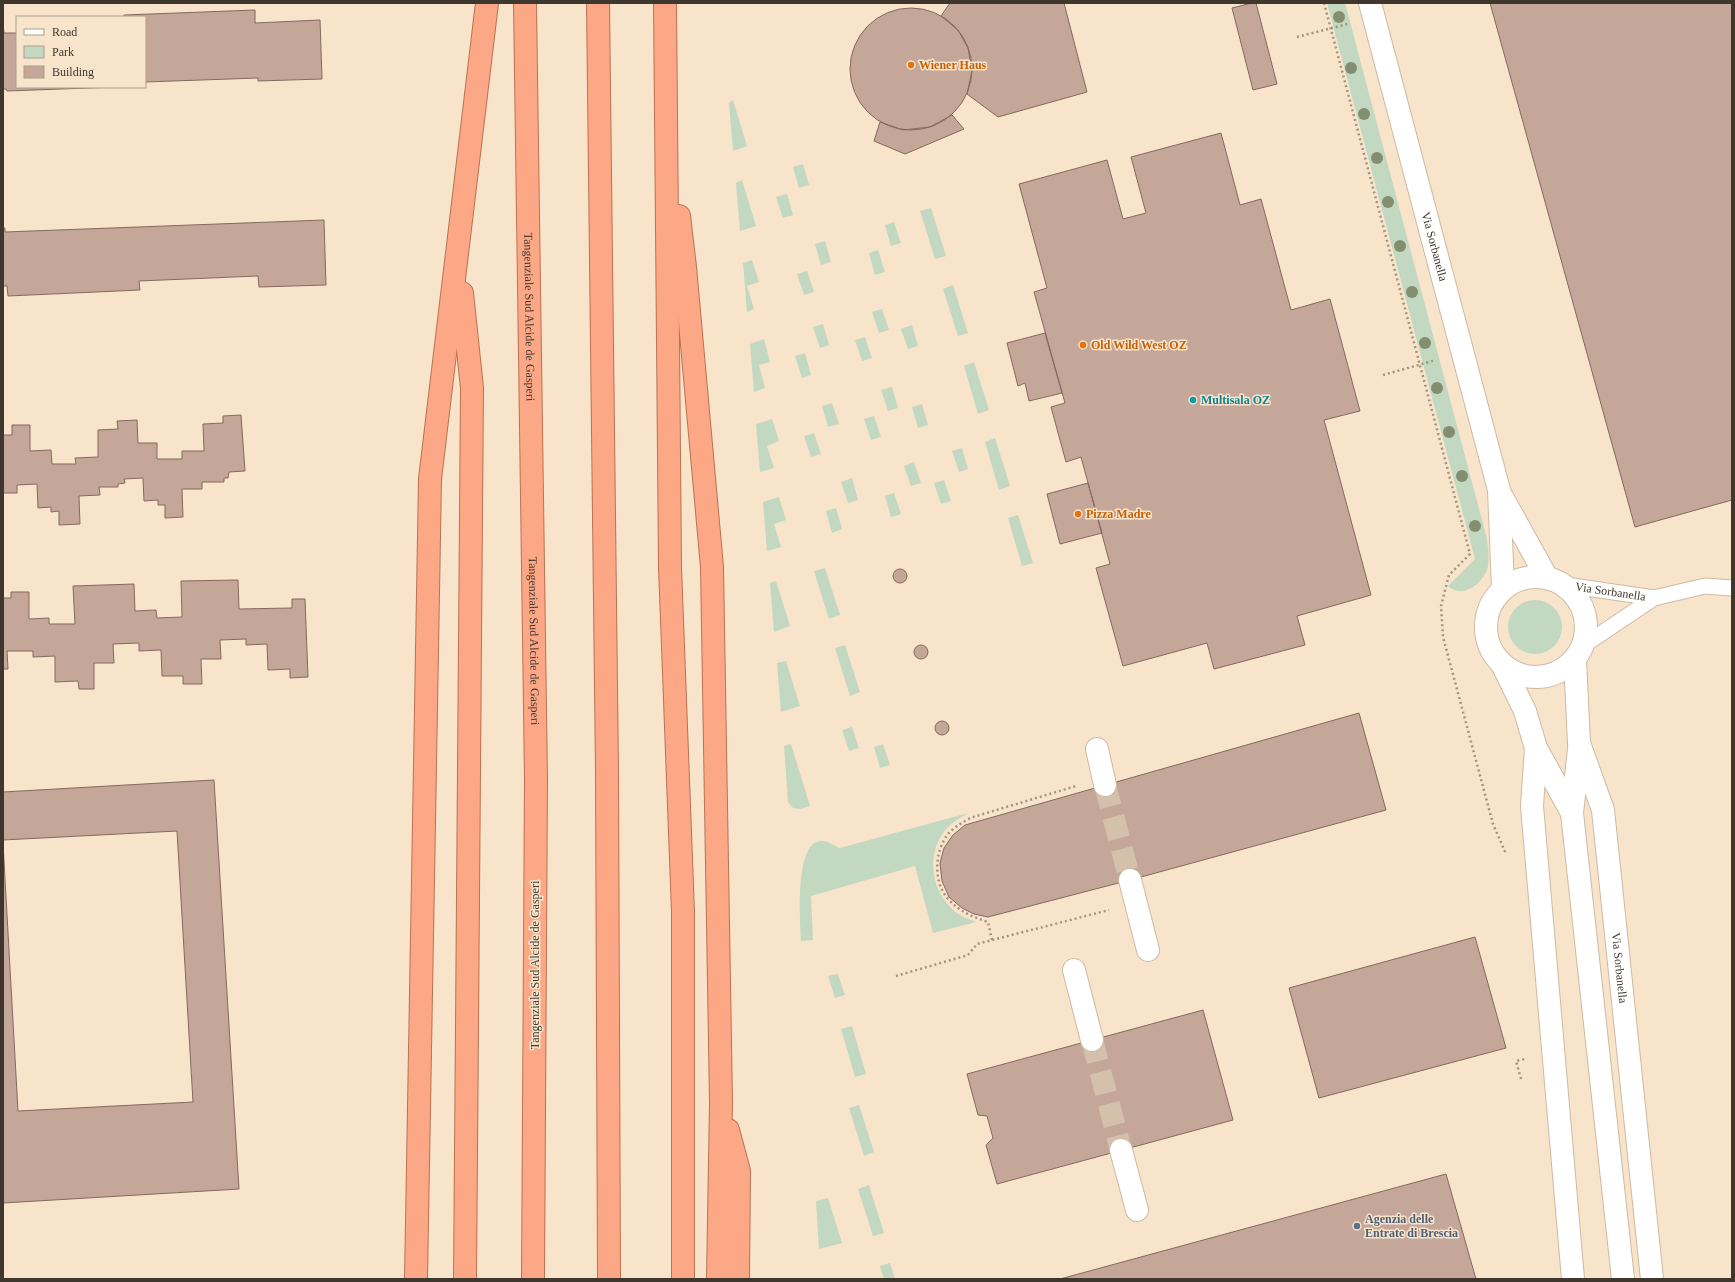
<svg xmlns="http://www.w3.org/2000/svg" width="1735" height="1282" viewBox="0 0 1735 1282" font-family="'Times New Roman',serif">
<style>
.green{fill:#c2d8c1}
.building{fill:#c4a799;stroke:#84695d}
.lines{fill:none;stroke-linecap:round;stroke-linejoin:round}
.pedestrian-tunnel{stroke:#d3c1ab;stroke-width:22;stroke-dasharray:22 11;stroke-linecap:butt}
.service-casing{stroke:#cdbaa2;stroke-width:17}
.pedestrian-casing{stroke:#cdbaa2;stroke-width:24}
.minor-casing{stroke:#cdbaa2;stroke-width:24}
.trunk-casing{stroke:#ba7253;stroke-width:24}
.path{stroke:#a29381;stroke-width:2.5;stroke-dasharray:2 3;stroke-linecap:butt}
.service{stroke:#fff;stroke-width:15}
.pedestrian{stroke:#fff;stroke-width:22}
.minor{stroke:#fff;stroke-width:22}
.trunk{stroke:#fca786;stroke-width:22}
.tree{fill:#828e6e}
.food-dot{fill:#e8710a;stroke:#f8e4cb;stroke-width:1.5}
.culture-dot{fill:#0f9aa8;stroke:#f8e4cb;stroke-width:1.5}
.service-dot{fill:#5c6f8a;stroke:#f8e4cb;stroke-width:1.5}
.labels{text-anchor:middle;stroke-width:3;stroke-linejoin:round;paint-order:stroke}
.food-label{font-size:12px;font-weight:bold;fill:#c56008;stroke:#f8e4cb;text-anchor:start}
.street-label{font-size:12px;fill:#3f372d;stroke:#f8e4cb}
.culture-label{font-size:12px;font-weight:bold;fill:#0d838f;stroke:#f8e4cb;text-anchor:start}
.service-label{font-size:12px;font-weight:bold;fill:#4e5e75;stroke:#f8e4cb;text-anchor:start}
</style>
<rect width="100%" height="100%" fill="#f8e4cb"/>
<path class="green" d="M1327 3H1345L1487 539C1488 548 1490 561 1487 570 1481 585 1462 599 1448 586L1475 559Z
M733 100 747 146 733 151 729 103Z
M803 164 809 185 799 188 793 167Z
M742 180 756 226 740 231 736 183Z
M787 194 793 215 783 218 776 197Z
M931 208 946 256 935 259 920 211Z
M894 222 901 243 891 246 885 225Z
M825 241 831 262 821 265 815 244Z
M878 250 885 272 875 275 869 253Z
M752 260 759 282 747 286 754 309 747 312 743 263Z
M807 271 814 292 804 295 797 274Z
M953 285 968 333 958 336 943 289Z
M882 309 889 330 879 333 872 312Z
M823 324 829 345 820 348 813 327Z
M912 325 918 346 908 349 901 329Z
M865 337 872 358 862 361 855 340Z
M764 339 770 362 759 365 765 388 754 392 750 344Z
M805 353 811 375 802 378 795 356Z
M974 362 989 410 978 414 964 366Z
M892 387 898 408 888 411 881 390Z
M832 403 839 424 828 427 822 406Z
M922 404 928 425 918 428 912 407Z
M874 416 881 437 871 440 864 419Z
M772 419 779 441 767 446 774 468 760 472 756 424Z
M814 433 821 454 811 457 804 436Z
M995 438 1010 486 999 490 985 442Z
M962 448 968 469 959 472 952 451Z
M914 462 921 483 911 486 904 466Z
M852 478 858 500 848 503 841 482Z
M944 480 951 501 941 504 934 483Z
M894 493 901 514 891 517 885 496Z
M779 497 786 520 774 524 781 547 767 551 763 502Z
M836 508 842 529 832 533 826 511Z
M1018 515 1033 563 1022 566 1008 518Z
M825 568 840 615 829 619 814 571Z
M776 581 790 626 774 632 770 583Z
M1508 627a27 27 0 1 1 54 0a27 27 0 1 1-54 0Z
M845 645 860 692 850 696 835 648Z
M786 661 800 706 781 712 777 663Z
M852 727 859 748 849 751 842 730Z
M791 744 810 806 800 809 793 808 788 802 784 746Z
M883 744 890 765 880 768 874 747Z
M968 813C959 819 950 823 944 832 925 857 932 895 957 913 962 917 970 919 976 922L933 933 915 866 811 896 813 940 801 941C800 923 794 839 822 841 828 841 835 846 840 848Z
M838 974 845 995 835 998 828 976Z
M852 1026 866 1074 855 1077 841 1029Z
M859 1105 874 1152 864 1156 849 1108Z
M869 1185 884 1233 873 1236 858 1189Z
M828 1198 842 1243 819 1249 816 1201Z
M890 1263 895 1279H884L880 1266Z"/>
<path class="building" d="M950 3H1064L1087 92 998 117 967 94 972 71 968 48 958 30 941 16Z
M1252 3H1256L1277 84 1253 90 1232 8Z
M1490 3H1732V500L1635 527Z
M850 69a61 61 0 1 1 122 0a61 61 0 1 1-122 0Z
M255 10V23L320 20 322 79 258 81V78L145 82V17H124V15Z
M3 24 4 33H17V87H116L7 91 6 89H3Z
M952 115 964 129 905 154 874 141 880 122 903 130 930 127Z
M1221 133 1240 205 1261 199 1291 310 1330 299 1360 411 1324 420 1371 595 1297 616 1305 645 1214 669 1207 643 1123 666 1096 568 1110 564 1081 457 1066 462 1051 407 1065 403 1034 292 1047 288 1019 184 1107 160 1123 219 1146 213 1131 157Z
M324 220 326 285 259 287 258 276 139 281 140 290 8 296 7 286H3V228H5V232Z
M1045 333 1062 393 1029 401 1025 383 1018 386 1007 343Z
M241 415 245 471 229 472 228 478H224V482H202V489H182L183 517 165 518V505H158V500L144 501 143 478 124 479 125 483 118 484V487H99L100 495 79 496 80 524 59 525V511L51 512V507L38 508 37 484 17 485V493H3V435H12V425H30V451L51 450 52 464H76L75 458 98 457V430L118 429 117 421 137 420 138 443H157V459H182V451H204L203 424 223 423V416Z
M1088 483 1102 533 1060 544 1047 494Z
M893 576a7 7 0 1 1 14 0a7 7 0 1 1-14 0Z
M238 580 239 609 292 608V599H305L308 677 290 678V669L268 670 267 644 246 645V639L220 640 221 659H201L202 684H183V676H162L161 650 139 651V643L113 644 114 663H94V689H79L78 681 55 682V656L33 657V651H7L8 669H3V598H11V592H29V619L49 618V624H75L73 586 134 584 135 611 156 610 157 618 182 617 181 581Z
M914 652a7 7 0 1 1 14 0a7 7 0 1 1-14 0Z
M1359 713 1386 810 1130 880 988 917 974 914 962 908 949 897 942 881 940 863 944 848 953 835 965 825Z
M935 728a7 7 0 1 1 14 0a7 7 0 1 1-14 0Z
M214 780 239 1189 3 1203V843L18 1111 193 1102 177 831 3 840V792Z
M1475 937 1506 1048 1319 1098 1289 988Z
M1203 1010 1233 1120 997 1184 986 1145 993 1138 987 1116 978 1115 967 1074Z
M1446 1174 1476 1279H1060Z"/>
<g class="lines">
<path class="pedestrian-tunnel" d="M1105 785 1130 880
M1092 1040 1121 1150"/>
<defs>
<g id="service">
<path id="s1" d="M1566 585 1654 598 1705 586 1732 588"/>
<path d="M1584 645 1654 598"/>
</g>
<path id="pedestrian" d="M1097 749 1105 785
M1130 880 1148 950
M1074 970 1092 1040
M1121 1150 1137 1210"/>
<g id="minor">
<path id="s2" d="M1370 3 1499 490 1503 588"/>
<path d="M1501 495 1546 576"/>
<circle cx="1536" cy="627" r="50"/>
<path id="s3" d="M1575 660 1579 743 1603 810 1652 1279"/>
<path d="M1502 664 1525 711 1536 748 1572 813"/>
<path d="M1536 748 1532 806 1573 1279"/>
<path d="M1579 749 1572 813 1623 1279"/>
</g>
<g id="trunk">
<path id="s4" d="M525 3 536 779 533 1279"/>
<path d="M598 3 607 772 609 1279"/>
<path d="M665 3 670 567 683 912V1279"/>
<path d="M679 216 685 267 712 567 721 1102 718 1279"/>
<path d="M462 293 472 388 465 1279"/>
<path d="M728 1130 739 1171 738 1279"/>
<path d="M416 1279 430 479 487 3"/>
</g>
</defs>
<use href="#service" class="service-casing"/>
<use href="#pedestrian" class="pedestrian-casing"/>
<use href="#minor" class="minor-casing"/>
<use href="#trunk" class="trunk-casing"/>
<path class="path" d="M1324 3 1470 554 1449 575 1441 606 1443 637 1493 824 1506 854
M1297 37 1347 24
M1383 375 1436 360
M992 940 988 922C973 917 960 912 949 900 933 883 934 852 948 834 954 827 962 823 970 818L1076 786
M896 976 968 955 977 944 1109 910
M1521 1079 1516 1061 1525 1059"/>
<use href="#service" class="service"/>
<use href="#pedestrian" class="pedestrian"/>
<use href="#minor" class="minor"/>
<use href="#trunk" class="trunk"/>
</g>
<g class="tree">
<circle cx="1339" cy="17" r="6"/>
<circle cx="1351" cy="68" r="6"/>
<circle cx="1364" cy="114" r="6"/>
<circle cx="1377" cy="158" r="6"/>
<circle cx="1388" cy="202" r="6"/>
<circle cx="1400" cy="246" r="6"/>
<circle cx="1412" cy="292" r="6"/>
<circle cx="1425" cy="343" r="6"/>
<circle cx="1437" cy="388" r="6"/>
<circle cx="1449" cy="432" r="6"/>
<circle cx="1462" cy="476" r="6"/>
<circle cx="1475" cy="526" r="6"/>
</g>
<g class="food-dot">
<circle cx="911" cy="65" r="4"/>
<circle cx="1083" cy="345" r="4"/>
<circle cx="1078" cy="514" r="4"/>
</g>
<circle class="culture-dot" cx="1193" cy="400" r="4"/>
<circle class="service-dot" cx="1357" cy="1226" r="4"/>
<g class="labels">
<g class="food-label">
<text x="919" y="69">Wiener Haus</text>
<text x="1091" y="349">Old Wild West OZ</text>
<text x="1086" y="518">Pizza Madre</text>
</g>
<g class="street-label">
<text dy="4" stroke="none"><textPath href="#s2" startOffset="252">Via Sorbanella</textPath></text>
<text dy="4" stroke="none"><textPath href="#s4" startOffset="314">Tangenziale Sud Alcide de Gasperi</textPath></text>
<text dy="4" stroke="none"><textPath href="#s1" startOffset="45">Via Sorbanella</textPath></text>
<text dy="4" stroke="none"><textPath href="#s4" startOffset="638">Tangenziale Sud Alcide de Gasperi</textPath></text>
<text transform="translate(535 965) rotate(-90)" y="4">Tangenziale Sud Alcide de Gasperi</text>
<text dy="4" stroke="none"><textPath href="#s3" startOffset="313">Via Sorbanella</textPath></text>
</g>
<g class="culture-label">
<text x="1201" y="404">Multisala OZ</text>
</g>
<g class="service-label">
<text x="1365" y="1223">Agenzia delle<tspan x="1365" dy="14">Entrate di Brescia</tspan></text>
</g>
</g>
<rect width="1735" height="1282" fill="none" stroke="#3f372d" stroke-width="8"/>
<rect x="16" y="16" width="130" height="72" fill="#f8e4cb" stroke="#ae9f8c"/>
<rect x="24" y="29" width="20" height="6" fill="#ffffff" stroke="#ae9f8c"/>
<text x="52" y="36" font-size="12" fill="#3f372d">Road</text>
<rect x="24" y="46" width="20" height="12" fill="#c2d8c1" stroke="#ae9f8c"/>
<text x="52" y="56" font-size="12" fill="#3f372d">Park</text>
<rect x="24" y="66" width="20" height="12" fill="#c4a799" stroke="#ae9f8c"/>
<text x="52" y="76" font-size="12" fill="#3f372d">Building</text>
</svg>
